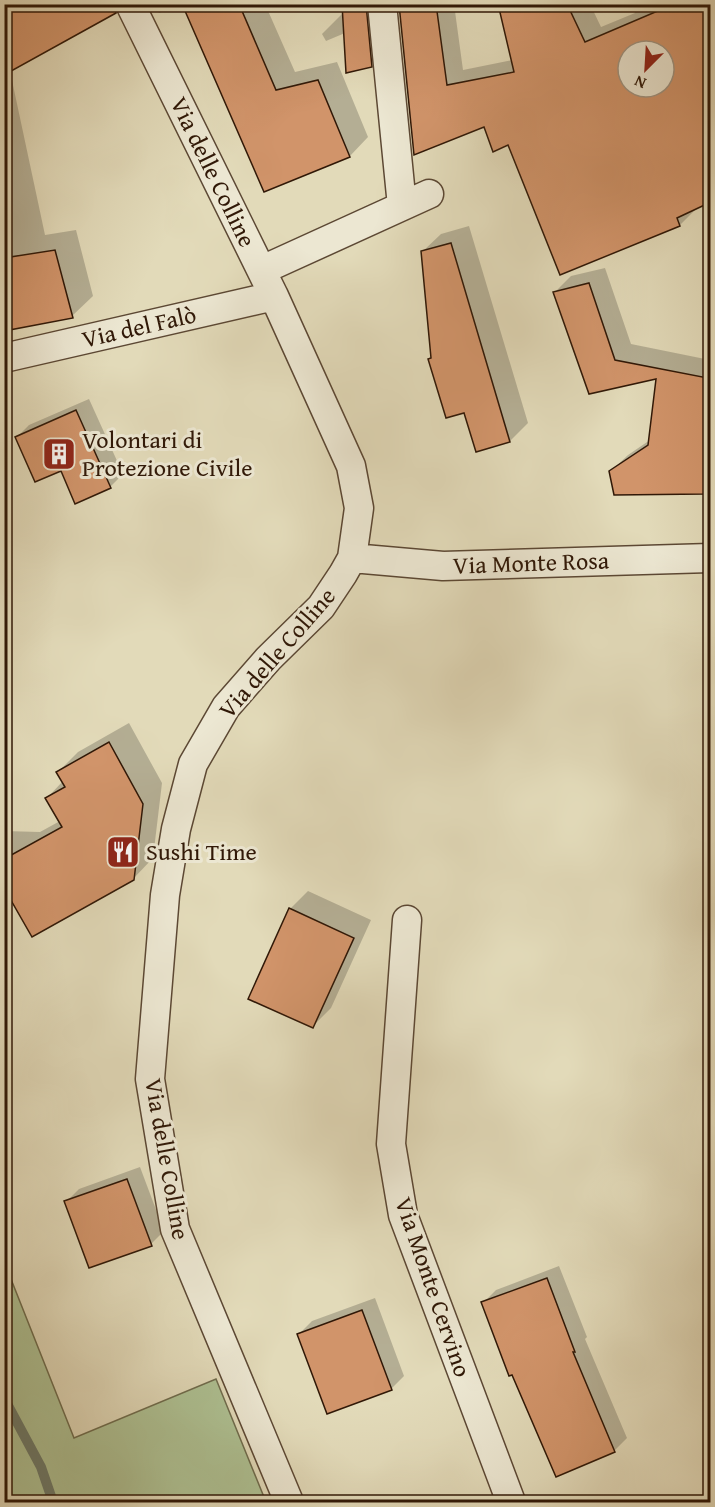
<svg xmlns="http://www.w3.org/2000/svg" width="715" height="1507" viewBox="0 0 715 1507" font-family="'Gentium Book Plus',serif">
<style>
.green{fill:#aec193;stroke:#6f6c4d;stroke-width:1.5}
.shadow{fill:#0003;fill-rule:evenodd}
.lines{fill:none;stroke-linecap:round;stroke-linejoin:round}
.stream{stroke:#6d7a6a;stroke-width:10}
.building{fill:#d1946a;stroke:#301807;stroke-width:1.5;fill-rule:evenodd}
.minor-casing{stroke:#5c4834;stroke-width:31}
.minor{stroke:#ece7d2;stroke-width:28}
.labels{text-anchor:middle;stroke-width:6;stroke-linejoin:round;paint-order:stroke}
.street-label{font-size:24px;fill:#301807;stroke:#ece7d2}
.poi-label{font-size:24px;fill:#301807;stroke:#ece7d2;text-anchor:start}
</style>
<rect width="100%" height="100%" fill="#e2dab9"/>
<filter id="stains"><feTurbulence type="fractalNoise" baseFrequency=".00333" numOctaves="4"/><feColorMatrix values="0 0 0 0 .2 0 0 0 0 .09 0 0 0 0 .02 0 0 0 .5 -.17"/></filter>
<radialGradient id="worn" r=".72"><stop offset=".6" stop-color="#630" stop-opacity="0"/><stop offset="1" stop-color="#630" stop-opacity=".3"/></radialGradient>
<path class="green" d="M5 1264 74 1438 216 1379 266 1502H5Z"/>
<path class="shadow" d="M4 4H116L99 21 10 71 45 235 76 230 93 296 72 316 4 330Z
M154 4H182L159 13Z
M184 4H265L295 72 337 62 368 137 350 156 264 190Z
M344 4H386L390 46 371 65 345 33 326 41 322 34 344 12Z
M400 4H454L463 70 513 60 502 4H590L601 27 635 13 630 4H710L696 209 680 225 508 143 485 125 415 153ZM628 51H664V87H628Z
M469 226 528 423 510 441 430 359 432 357 422 252 441 234Z
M605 268 631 344 710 360V485L703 493 611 471 628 455 650 440 658 377 590 392 555 292 571 276Z
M89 399 123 474 110 487 16 438 29 425Z
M129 723 162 783 153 858 133 879 6 887 4 920V831L40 832 60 821 47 798 63 781 58 772 78 752Z
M308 891 371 920 331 1008 313 1026 290 909Z
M140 1167 164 1231 151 1244 66 1202 79 1189Z
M559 1266 587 1337 585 1339 627 1438 614 1451 483 1303 496 1290Z
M375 1298 404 1376 391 1389 299 1334 312 1321Z"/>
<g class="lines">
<path class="stream" d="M4 1398 41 1467 53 1502"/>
</g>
<path class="building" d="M4 4H114L116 13 4 75Z
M182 4H239L276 90 318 80 350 157 264 192Z
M342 4H366L372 67 346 73Z
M399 4H436L447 85 514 72 498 4H567L585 42 674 4H711V202L677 218 680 226 560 275 508 145 493 152 484 127 414 155ZM628 51H664V87H628Z
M451 243 510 442 476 452 464 413 446 418 428 359 431 358 421 251Z
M55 250 73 318 4 331V258Z
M589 283 615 360 708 378 704 494 614 495 609 471 648 445 656 379 589 394 553 292Z
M76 410 111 488 75 504 61 471 35 482 15 437Z
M109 742 143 804 134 880 32 937 4 888V859L62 827 45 798 65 787 56 772Z
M289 908 354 938 313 1028 248 999Z
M127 1179 152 1246 89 1268 64 1201Z
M547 1278 575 1352H573L615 1452 556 1477 512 1375 509 1376 481 1302Z
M362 1310 392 1390 327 1414 297 1334Z"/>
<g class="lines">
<defs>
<path id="minor" d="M130 4 274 296 351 466 359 508 352 558 343 574 321 607 268 659 226 707 193 764 176 829 165 895 150 1079 175 1229 289 1502
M382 4 402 206
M262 270 429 194
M4 358 274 296
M352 558 443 566 710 558
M407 920 391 1144 403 1215 511 1502"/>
</defs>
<use href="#minor" class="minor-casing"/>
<use href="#minor" class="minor"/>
</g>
<defs>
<symbol id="building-square" viewBox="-11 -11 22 22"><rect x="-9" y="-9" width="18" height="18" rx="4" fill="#8f2418" stroke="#ece7d2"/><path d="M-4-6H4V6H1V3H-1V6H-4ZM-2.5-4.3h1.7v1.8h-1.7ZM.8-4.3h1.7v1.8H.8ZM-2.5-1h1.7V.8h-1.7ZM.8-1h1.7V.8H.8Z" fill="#fff"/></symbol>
<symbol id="restaurant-square" viewBox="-11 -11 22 22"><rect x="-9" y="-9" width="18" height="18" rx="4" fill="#8f2418" stroke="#ece7d2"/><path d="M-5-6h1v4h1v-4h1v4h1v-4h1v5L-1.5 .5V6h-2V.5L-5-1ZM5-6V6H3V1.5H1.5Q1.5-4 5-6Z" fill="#fff"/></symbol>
</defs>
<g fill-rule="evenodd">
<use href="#building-square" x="40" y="435" width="38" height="38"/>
<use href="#restaurant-square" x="104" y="833" width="38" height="38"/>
</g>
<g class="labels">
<g class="street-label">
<text transform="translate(213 172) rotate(64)" y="8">Via delle Colline</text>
<text transform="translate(139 327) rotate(-13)" y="8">Via del Falò</text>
<text transform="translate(531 563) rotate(-2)" y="8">Via Monte Rosa</text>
<text transform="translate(277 653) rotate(-49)" y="8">Via delle Colline</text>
<text transform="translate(167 1159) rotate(80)" y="8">Via delle Colline</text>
<text transform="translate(433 1287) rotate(71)" y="8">Via Monte Cervino</text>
</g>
<g class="poi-label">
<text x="82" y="448">Volontari di<tspan x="82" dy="28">Protezione Civile</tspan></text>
<text x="146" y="860">Sushi Time</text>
</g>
</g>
<rect width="715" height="1507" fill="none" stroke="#e2dab9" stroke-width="24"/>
<rect x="6" y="6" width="703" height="1495" fill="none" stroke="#301807" stroke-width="3"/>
<rect x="12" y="12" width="691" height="1483" fill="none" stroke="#301807" stroke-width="1.5"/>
<g transform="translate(646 69) rotate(204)"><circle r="28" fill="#ece7d2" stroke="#a19481" stroke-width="1.5"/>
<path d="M0-4.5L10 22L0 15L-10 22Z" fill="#8f2418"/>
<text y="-9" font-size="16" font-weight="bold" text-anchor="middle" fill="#301807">N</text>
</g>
<rect width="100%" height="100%" filter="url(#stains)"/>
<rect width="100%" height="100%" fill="url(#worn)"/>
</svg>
